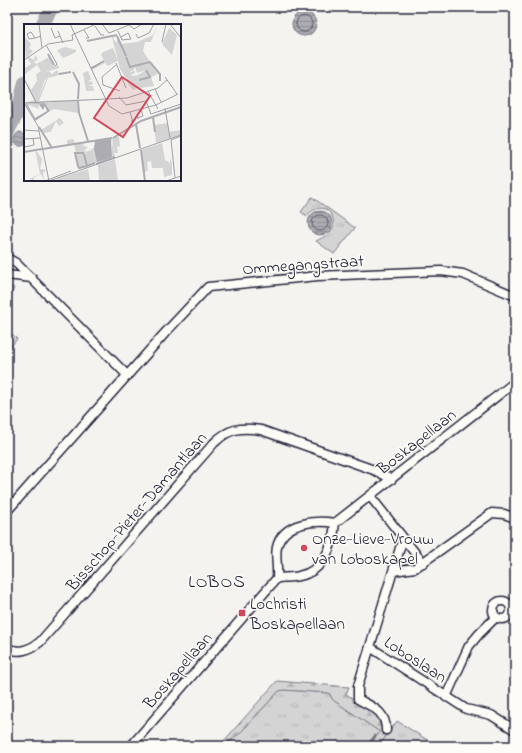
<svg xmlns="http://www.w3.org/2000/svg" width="522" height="753" viewBox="0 0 522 753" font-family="'Indie Flower',sans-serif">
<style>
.grass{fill:url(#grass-tufts);stroke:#7c7b88}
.forest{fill:url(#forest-firs);stroke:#7c7b88}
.park{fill:url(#park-dots);stroke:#7c7b88}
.water{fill:url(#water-rules);stroke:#757582}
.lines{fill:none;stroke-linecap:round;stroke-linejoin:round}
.shore{stroke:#59596b;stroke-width:1}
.stream{stroke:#757582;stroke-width:2.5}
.river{stroke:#acacb2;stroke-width:14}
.minor-casing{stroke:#22223b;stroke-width:11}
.minor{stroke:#fdfcf7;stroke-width:8}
.poi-dot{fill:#d1495b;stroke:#fdfcf7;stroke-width:1.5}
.labels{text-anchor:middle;stroke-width:3;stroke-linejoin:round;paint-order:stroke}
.street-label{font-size:17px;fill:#22223b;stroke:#fdfcf7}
.poi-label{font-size:17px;fill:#22223b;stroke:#fdfcf7;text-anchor:start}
.neighbourhood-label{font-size:18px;letter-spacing:1px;fill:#22223b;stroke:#fdfcf7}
.inset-river{fill:none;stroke:#acacb2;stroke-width:2}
.inset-road{fill:none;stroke:#a09fa7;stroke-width:1}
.view{fill:#d1495b;fill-opacity:0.15;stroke:#d1495b;stroke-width:2}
.inset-edge{fill:none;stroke:#22223b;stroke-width:2}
</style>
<defs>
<pattern id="grass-tufts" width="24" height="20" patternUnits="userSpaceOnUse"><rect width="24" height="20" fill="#d5d4d5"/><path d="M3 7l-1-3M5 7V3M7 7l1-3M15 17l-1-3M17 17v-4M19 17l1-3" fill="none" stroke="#b7b6b8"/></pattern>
<pattern id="forest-firs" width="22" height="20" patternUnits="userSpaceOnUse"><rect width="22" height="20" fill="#d5d4d5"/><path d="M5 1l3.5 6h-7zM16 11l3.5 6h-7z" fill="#b7b6b8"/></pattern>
<pattern id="park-dots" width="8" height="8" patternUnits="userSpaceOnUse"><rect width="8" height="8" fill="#d5d4d5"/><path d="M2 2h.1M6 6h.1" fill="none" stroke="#b7b6b8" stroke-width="1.8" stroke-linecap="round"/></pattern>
<pattern id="water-rules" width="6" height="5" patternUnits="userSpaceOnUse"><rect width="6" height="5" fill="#acacb2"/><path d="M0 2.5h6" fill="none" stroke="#8c8c92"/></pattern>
</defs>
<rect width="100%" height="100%" fill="#f4f3ef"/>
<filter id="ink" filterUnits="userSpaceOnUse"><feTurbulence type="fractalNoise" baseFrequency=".025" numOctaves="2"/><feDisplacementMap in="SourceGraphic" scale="8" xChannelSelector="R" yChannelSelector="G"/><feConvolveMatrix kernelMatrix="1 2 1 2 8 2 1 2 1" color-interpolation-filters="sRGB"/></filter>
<g filter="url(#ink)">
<path class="grass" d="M312 197 355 228 334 254 316 241C321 238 326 237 330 232 340 222 328 202 314 210 311 211 309 214 307 216L301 212Z
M284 690 329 693 333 700 380 732 369 746H224L241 732 279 691Z
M397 721 437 746H379Z"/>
<path class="forest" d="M277 681 349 687 346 694 380 716 389 732 379 746H369L380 732 333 700 329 693 284 690 279 691 241 732 224 746H216L223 742Z"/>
<path class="park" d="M7 285 14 288 7 305Z
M7 329 17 339 7 351Z"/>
<path class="water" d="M312 7H332C326 14 318 14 312 7Z
M292 24a12 12 0 1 1 24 0a12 12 0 1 1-24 0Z
M20 132 25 134V145C14 150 9 136 20 132Z
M308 223a12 12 0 1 1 24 0a12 12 0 1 1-24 0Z"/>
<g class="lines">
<path class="shore" d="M296 24a8 8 0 1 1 16 0a8 8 0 1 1-16 0Z
M312 223a8 8 0 1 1 16 0a8 8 0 1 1-16 0Z"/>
<path class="stream" d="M367 746 375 736"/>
<path class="river" d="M42 25 52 7
M7 133 18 112 25 82"/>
<defs>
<path id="minor" d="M7 258 16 263 127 375
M7 275 32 278
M370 496 423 563
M7 511 165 333 208 287 318 276 441 271 463 274 515 296
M403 538 393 571 415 568 492 513 504 514 515 518
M277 578C284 577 292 578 299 576 324 571 333 546 335 523L515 382
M493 610a9 9 0 1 1 18 0a9 9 0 1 1-18 0Z
M7 647C17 655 31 649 40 642L214 443C229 428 241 427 261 430L374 470 392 479
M370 647 466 709 491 715 515 730
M446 697 469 646 479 634 496 617
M386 730C386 711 372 707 358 699V686L393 571
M131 746 277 578C278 568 275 556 277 547 283 522 315 520 335 523"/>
</defs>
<use href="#minor" class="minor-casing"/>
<use href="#minor" class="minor"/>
</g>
</g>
<g class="poi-dot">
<circle cx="304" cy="548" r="4"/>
<rect x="238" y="609" width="8" height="8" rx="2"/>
</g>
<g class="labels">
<g class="street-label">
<text transform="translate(303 264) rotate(-4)" y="6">Ommegangstraat</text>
<text transform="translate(416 441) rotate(-38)" y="6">Boskapellaan</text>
<text transform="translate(136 511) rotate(-49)" y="6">Bisschop-Pieter-Damantlaan</text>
<text transform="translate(416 659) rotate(33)" y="6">Loboslaan</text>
<text transform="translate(177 670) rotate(-49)" y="6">Boskapellaan</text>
</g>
<g class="poi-label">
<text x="312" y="544">Onze-Lieve-Vrouw<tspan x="312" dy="20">van Loboskapel</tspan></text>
<text x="250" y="609">Lochristi<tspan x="250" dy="20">Boskapellaan</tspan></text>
</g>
<g class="neighbourhood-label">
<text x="217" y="587">LOBOS</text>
</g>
</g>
<g transform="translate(24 24)">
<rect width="157" height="157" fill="#f4f3ef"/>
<path d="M134 0 127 18H121L119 27 134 50 127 53 130 62 109 65 96 45 88 13 93 11 89 14 92 19 94 14 97 20 113 18 129 11ZM111 42 124 47 126 53 107 58 109 55 105 48 110 46ZM145 4 153 11 148 31 138 20ZM41 23 52 26V28L44 32 43 30 44 32 39 34 33 26ZM11 31 14 35 10 38 12 40 18 37 24 47 19 50 22 53 13 77 7 66 13 57 12 50 17 47 13 41 0 51V45L7 40 3 34 5 33 10 36ZM64 47 67 55 64 58 68 57 69 60 64 62H69L70 67H62L59 49ZM54 76V89L30 85 26 87 21 79ZM36 94 40 99 35 102 32 97 27 108 19 109 17 106ZM144 99 145 108 157 106V111L132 119 130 101ZM95 112 96 122 93 123 94 129H90L88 114ZM49 115 52 120 58 119 63 142 55 144 50 120H43V116ZM138 119 141 136 146 139V134L148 139V151L140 153 139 144H128L127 137 123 138 124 147 120 148 117 126ZM11 125 18 135 16 145 22 146 19 149 20 157 17 150 9 154 12 157 5 155 16 150ZM69 126 71 137 64 141 61 128ZM91 135 94 157H75L74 141ZM64 145 66 157H31L35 154Z" fill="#d5d4d5" fill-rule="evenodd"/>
<path d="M120 39 127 53 105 59 109 65 114 64 109 66 104 60 106 56 109 55 106 52 105 48 111 47V49L106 51 112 52 122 46 113 49 111 43ZM33 46 35 50 47 48 24 54 15 77 74 75 20 78 15 80 17 84 14 81 15 85 5 81 6 89 0 79 10 76 0 53 13 76 22 56 18 50 25 47 28 50ZM87 114 91 133 55 144 51 129 55 143 63 141 58 119ZM84 116H88V133L73 136 71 121 69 125 64 126H69L71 137 64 140 61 126 64 123 60 122 59 119 70 117 71 120Z" fill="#d5d4d5" fill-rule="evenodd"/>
<path d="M25 33 30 42 33 40 36 44 24 47 18 37Z" fill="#d5d4d5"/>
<path d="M0 12 7 20 5 24 9 27 2 34Z" fill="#d5d4d5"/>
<path d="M89 24 94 37 84 42 81 39 68 46 67 43 80 36 77 31 79 28Z" fill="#d5d4d5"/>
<path d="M21 79 26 87 11 97 2 80ZM3 80H15L19 86 21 82 23 87 11 94ZM87 115 88 133 73 138 70 125 71 117Z" fill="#acacb2" fill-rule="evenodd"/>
<path class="inset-river" d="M93 12 102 32M63 17 93 11M24 30 30 41M102 33 106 43 126 38 136 50V57M49 48 55 60 54 75M35 50 47 48M115 56 126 53 122 46M54 77 55 89M55 89 64 117M129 93 131 108M112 100 116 124M15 103 28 124M89 114 117 97 157 83M19 125 88 114M117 126 121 157M0 128 18 125M60 129H51L54 142 55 144 63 142M60 130 63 142 71 139M72 140 91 133"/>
<path class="inset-road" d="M15 0 18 24M46 0 85 82 98 90 132 81 154 70M78 0 85 9 105 1 110 5 118 0M146 0 157 14M71 2 77 11H80M27 4 31 14 36 12M60 6 65 14H62M34 7 39 19M94 7 98 16 107 15 104 9 97 13M112 10 114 14 125 9 130 0M11 14 7 8 3 10 5 15 11 14 17 12M138 18 142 0M22 21 33 40 31 42M0 36 24 20 49 16 48 11 72 0M92 39 102 64M67 44 80 37 67 45M141 53 153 70M0 55 12 78M79 61 78 53 92 41M79 61 96 67M131 65 137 78M124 67 134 85M95 73 102 81 122 77 127 90 157 80M0 79 103 74 134 64 143 56M0 79 14 102 25 157M141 84 146 114M106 88 109 98 107 97M115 94H113L119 92 117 85M0 106 15 107M0 115 16 114M0 123 10 121 9 114M151 154 147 116 157 112M21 157 47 147M25 157 157 111M142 157 157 152"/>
<path class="view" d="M98 53 126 72 99 113 70 94Z"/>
<rect width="157" height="157" class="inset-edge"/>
</g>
<rect width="522" height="753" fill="none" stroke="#fdfcf7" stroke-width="24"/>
<rect x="12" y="12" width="498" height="729" fill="none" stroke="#22223b" stroke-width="1.5" filter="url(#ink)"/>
</svg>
